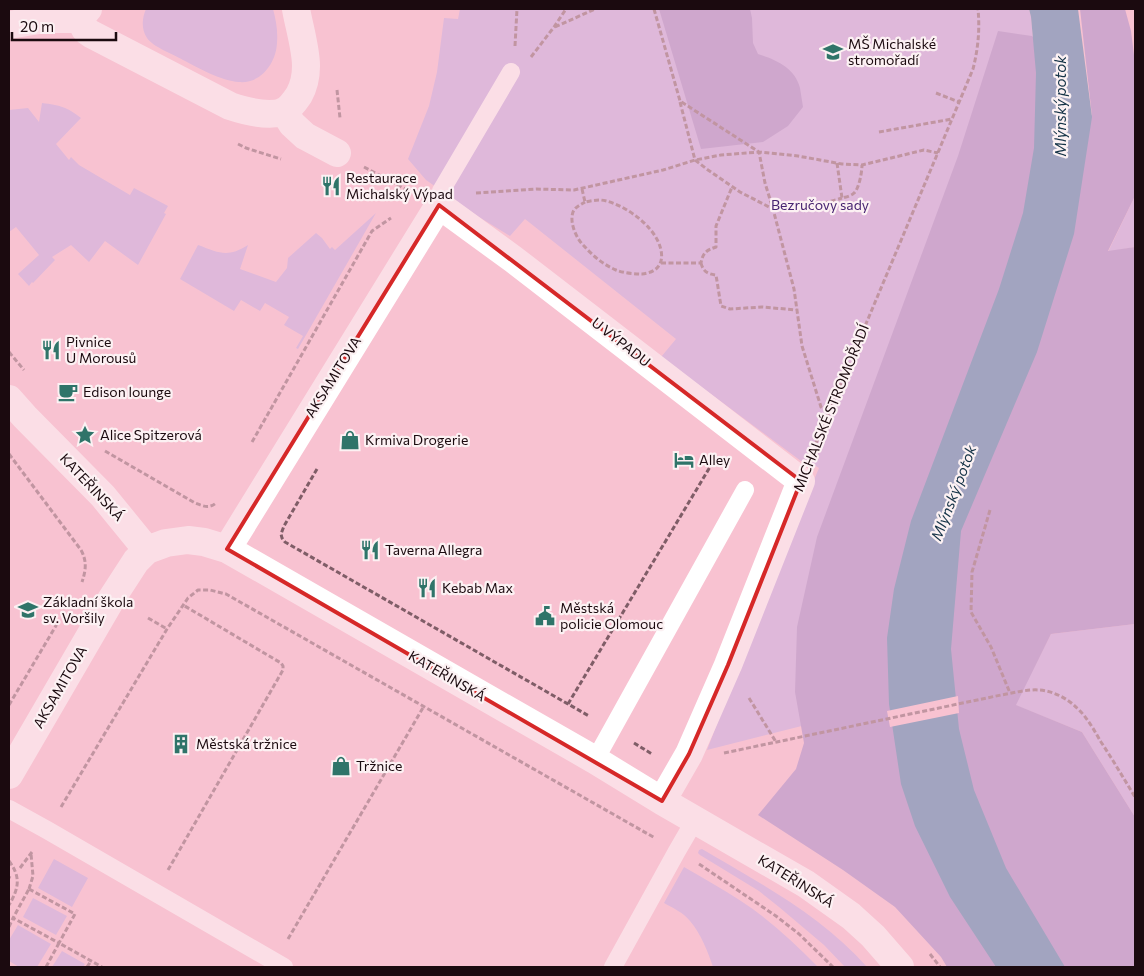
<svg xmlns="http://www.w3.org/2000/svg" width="1144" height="976" viewBox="0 0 1144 976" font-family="Commissioner,sans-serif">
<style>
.green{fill:#c0ace4}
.forest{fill:#9e86c7}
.water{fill:#3b7eab}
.pier{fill:#f8c2d1}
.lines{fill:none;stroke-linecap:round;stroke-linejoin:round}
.path{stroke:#7f5d67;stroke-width:3;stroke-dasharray:5 2.5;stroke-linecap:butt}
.lane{stroke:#fff;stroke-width:18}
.street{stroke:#fff;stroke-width:28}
.marked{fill:none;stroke:#d62828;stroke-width:4;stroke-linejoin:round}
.labels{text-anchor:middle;stroke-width:4.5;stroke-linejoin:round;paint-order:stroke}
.poi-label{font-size:14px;fill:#1b0a0f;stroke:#fcf1f3;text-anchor:start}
.park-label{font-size:14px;fill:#472471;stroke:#fcf1f3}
.street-label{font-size:14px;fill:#1b0a0f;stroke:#fcf1f3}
.water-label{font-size:15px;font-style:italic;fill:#153347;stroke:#fcf1f3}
</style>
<rect width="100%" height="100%" fill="#f8c2d1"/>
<path class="green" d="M146 9H273C276 20 278 31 277 43 276 63 261 84 239 82 221 81 199 68 183 60 173 54 153 47 147 38 141 29 142 18 146 9Z
M460 9H1029L1031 17 1036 73 889 704 707 750 775 573 819 468 808 461H801L661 357 676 339 525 219 510 236 479 217 426 180 408 159 429 106 437 72 444 18 458 19Z
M42 103C60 105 67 107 81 118L56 144 69 160 71 157 79 165 130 195 134 188 168 206 164 213 166 214 138 265 105 241 89 262 71 245 52 257 55 260 33 283 32 282 29 286 18 274 39 255 16 227 9 232V110L28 108 39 122Z
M1135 196V247L1108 252Z
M376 213 298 349 296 348 303 336 284 325 289 317 265 303 260 311 241 300 234 311 180 279 198 245C220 253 227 258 248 245L240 269 276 282 287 268 288 258 316 233 322 238 330 249 332 247 335 250Z
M1135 624V817L1082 732 1015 705 1051 634Z
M702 849C760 883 822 916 867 967H845L824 945 779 907 759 891 700 855 698 853 699 850Z
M54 859 88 878 72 907 38 888Z
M684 867C703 878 723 889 741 901 770 920 794 943 818 967H713C708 952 701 934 690 921 684 913 673 908 664 903Z
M33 898 67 916 56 935 23 917Z
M18 925 51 944 37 967H19L9 961V940Z
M62 951 85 964 83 967H52Z"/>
<path class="forest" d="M659 9H750L752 18 753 43 758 54C776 60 795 68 800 88 801 94 802 101 803 107L788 126 763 142 701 149Z
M1080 9H1125L1131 31 1135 63V196L1108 251 1135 247V624L1051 634 1016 705 1082 732 1135 817V967H947L941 957 895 907 843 870 758 815 796 769 804 743 795 692 797 627 817 537 958 156 998 31 1032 36 1092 116Z"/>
<path class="water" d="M1029 9H1078L1092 117 1074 234 1037 352 961 531 951 649 959 729 974 790 1006 868 1065 967H996L950 897 915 826 901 784 889 704 887 638 894 589 911 521 999 289 1023 213 1034 148 1036 73 1031 17Z"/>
<path class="pier" d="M958 696 959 713 890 727 887 711Z"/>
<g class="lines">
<path class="path" d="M654 9 680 101 759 152 798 156 842 164 862 165 924 150 938 153
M555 27 595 9
M515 46 517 9
M531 57 554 27 566 9
M337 90 340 118
M936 93 959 102
M680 102 695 160 708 170 740 192 773 209 794 289 802 346 821 407 829 413
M879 132 952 119
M238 144 246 148 281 159
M837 163 842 198C846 197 851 196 854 193 859 189 862 172 862 165
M364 167 409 191
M582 189 585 202C590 201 595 200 600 200 616 201 639 216 649 228 663 243 671 271 642 274 634 274 623 273 616 270 604 265 593 256 585 247 577 240 569 223 573 212 575 207 580 205 585 202
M476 193 536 189 574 190 663 170 695 160 721 155 759 152 765 183 773 209C799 208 817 206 842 198
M661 263H701C703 252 707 250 716 247V226L732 187
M701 263C703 271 707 274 716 275L721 306 730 309 762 307 797 310
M9 352 24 370
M252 442 372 231 391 218
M813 450 973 69C978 49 980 30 978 9
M105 451 195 503C203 506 209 509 216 503
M9 454 81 550C87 561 86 570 82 582
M317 469 284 526 281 534 282 538 285 542 589 716
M990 510 972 572 971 612 991 647 1010 693
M148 618 167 629
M749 698 776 742
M568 704 710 467 713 460 714 455
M9 705 57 624
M634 743 652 754
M724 753 1001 695C1014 693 1027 689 1039 690 1053 691 1067 698 1077 708 1087 717 1094 730 1101 742 1113 760 1124 779 1135 797
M61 807 167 629 188 598 198 590H210L226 594 655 838
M9 861C21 877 19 888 9 905
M699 864 776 916 799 934 833 967
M20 868 32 852
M168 870 283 670V666L281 663 183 605
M9 878 10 876
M29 889 75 914 59 943 13 918Z
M29 889 33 876 31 854
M9 927 13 918
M288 939 424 706
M930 954 940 967
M46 967 59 943 102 967
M87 967 91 961"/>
<path class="lane" d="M439 205 441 191 511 72
M595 760 745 490
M9 809 47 830 284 967
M613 967 677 851 695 820"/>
<path class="street" d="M88 9C79 17 81 28 91 34L230 106C245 111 267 117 283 112 289 109 295 101 299 95 304 86 306 77 306 66 306 49 299 26 296 9
M9 25 45 19H82
M284 111 292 124 305 136 337 153
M9 399 25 417 103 496 147 550
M227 549 439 205 513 259 801 481 728 665 689 754 662 801
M9 775 112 598 136 561 147 550 166 543 188 540 204 542 227 549 595 760 662 801 806 884 851 916 873 936 900 967"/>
</g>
<path d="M0 0H1144V976H0ZM439 205 801 481 728 665 689 754 662 801 227 549Z" fill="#f8c2d1" fill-opacity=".55" fill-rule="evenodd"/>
<path class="marked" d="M439 205 801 481 728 665 689 754 662 801 227 549Z"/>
<defs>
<symbol id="school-bare" viewBox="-9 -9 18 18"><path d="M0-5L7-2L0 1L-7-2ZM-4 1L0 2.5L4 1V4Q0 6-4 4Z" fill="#2f7469" stroke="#fcf1f3" stroke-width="2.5" paint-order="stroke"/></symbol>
<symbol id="restaurant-bare" viewBox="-9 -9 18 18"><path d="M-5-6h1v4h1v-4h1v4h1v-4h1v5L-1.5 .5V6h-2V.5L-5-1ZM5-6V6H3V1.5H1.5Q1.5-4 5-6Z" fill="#2f7469" stroke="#fcf1f3" stroke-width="2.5" paint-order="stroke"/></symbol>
<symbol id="cafe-bare" viewBox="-9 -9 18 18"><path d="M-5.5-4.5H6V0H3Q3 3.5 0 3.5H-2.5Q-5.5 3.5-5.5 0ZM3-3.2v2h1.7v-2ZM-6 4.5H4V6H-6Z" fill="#2f7469" stroke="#fcf1f3" stroke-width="2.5" paint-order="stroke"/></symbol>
<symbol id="sight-bare" viewBox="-9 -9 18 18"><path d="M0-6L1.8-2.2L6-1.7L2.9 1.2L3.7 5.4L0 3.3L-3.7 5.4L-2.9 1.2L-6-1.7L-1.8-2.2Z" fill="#2f7469" stroke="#fcf1f3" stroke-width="2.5" paint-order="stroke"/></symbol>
<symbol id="shop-bare" viewBox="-9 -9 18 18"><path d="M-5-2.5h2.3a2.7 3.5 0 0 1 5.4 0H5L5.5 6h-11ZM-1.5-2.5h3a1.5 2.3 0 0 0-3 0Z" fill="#2f7469" stroke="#fcf1f3" stroke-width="2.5" paint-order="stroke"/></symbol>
<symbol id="hotel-bare" viewBox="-9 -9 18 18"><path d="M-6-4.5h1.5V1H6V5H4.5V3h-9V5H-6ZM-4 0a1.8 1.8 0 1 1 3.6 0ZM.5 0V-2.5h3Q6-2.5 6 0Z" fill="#2f7469" stroke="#fcf1f3" stroke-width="2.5" paint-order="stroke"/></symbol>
<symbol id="civic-bare" viewBox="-9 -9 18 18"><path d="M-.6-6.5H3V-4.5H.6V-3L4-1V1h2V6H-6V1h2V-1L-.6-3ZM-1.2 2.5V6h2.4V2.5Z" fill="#2f7469" stroke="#fcf1f3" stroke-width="2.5" paint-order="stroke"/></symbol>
<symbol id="building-bare" viewBox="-9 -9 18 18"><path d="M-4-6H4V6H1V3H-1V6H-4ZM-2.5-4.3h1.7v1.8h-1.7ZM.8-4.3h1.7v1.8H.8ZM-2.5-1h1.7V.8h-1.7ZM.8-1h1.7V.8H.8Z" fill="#2f7469" stroke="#fcf1f3" stroke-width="2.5" paint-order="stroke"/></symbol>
</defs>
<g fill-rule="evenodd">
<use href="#school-bare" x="819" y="38" width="28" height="28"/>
<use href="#restaurant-bare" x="317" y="172" width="28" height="28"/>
<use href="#restaurant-bare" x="37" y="336" width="28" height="28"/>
<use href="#cafe-bare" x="54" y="378" width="28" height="28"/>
<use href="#sight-bare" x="71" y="421" width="28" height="28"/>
<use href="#shop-bare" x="336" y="426" width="28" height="28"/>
<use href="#hotel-bare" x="670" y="446" width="28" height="28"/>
<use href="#restaurant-bare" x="356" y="536" width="28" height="28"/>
<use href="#restaurant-bare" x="413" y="574" width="28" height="28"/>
<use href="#school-bare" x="14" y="596" width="28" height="28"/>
<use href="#civic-bare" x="531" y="602" width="28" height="28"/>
<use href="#building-bare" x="167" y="730" width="28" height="28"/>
<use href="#shop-bare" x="327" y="752" width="28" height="28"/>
</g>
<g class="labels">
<g class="poi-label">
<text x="848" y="49">MŠ Michalské<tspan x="848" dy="16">stromořadí</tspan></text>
<text x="346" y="183">Restaurace<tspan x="346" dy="16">Michalský Výpad</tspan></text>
<text x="66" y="347">Pivnice<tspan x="66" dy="16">U Morousů</tspan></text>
<text x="83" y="397">Edison lounge</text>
<text x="100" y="440">Alice Spitzerová</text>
<text x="365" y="445">Krmiva Drogerie</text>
<text x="699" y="465">Alley</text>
<text x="385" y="555">Taverna Allegra</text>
<text x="442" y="593">Kebab Max</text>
<text x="43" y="607">Základní škola<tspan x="43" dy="16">sv. Voršily</tspan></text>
<text x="560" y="613">Městská<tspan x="560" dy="16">policie Olomouc</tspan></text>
<text x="196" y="749">Městská tržnice</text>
<text x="356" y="771">Tržnice</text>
</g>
<g class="park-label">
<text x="820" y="210">Bezručovy sady</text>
</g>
<g class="street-label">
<text transform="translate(621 342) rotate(38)" y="5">U VÝPADU</text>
<text transform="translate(333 377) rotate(-58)" y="5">AKSAMITOVA</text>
<text transform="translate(831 408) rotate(-68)" y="5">MICHALSKÉ STROMOŘADÍ</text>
<text transform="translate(92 487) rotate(47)" y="5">KATEŘINSKÁ</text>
<text transform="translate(447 676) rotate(30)" y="5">KATEŘINSKÁ</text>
<text transform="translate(60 687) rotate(-60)" y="5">AKSAMITOVA</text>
<text transform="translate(796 881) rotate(32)" y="5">KATEŘINSKÁ</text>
</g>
<g class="water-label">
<text transform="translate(1061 106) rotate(-90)" y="5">Mlýnský potok</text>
<text transform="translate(954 493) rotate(-69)" y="5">Mlýnský potok</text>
</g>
</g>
<rect width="1144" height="976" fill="none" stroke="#1b0a0f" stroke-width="20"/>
<path d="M12 32v8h104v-8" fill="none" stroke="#1b0a0f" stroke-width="2.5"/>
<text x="20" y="32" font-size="15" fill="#1b0a0f" stroke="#fcf1f3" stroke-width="4" paint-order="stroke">20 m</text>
</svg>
